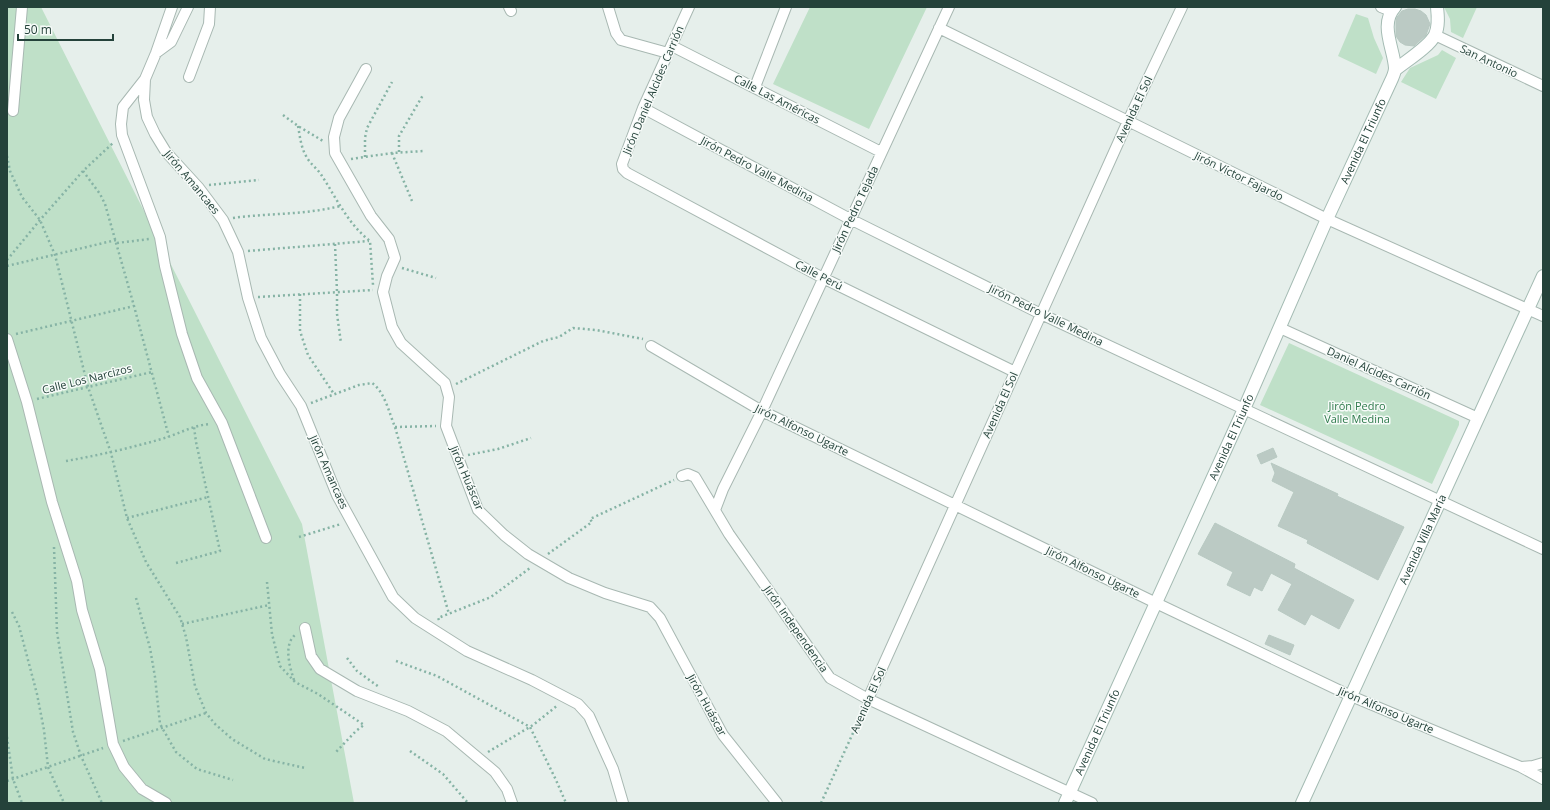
<svg xmlns="http://www.w3.org/2000/svg" width="1550" height="810" viewBox="0 0 1550 810" font-family="'Open Sans',sans-serif">
<style>
.green{fill:#bfe0c8}
.building{fill:#bbcac4;stroke:#b8c9c2}
.lines{fill:none;stroke-linecap:round;stroke-linejoin:round}
.street-casing{stroke:#a8b8b2;stroke-width:12}
.secondary-casing{stroke:#a4bbb3;stroke-width:14}
.path{stroke:#86b3a5;stroke-width:2.5;stroke-dasharray:2 3;stroke-linecap:butt}
.street{stroke:#fff;stroke-width:10}
.secondary{stroke:#fff;stroke-width:12}
.labels{text-anchor:middle;stroke-width:3;stroke-linejoin:round;paint-order:stroke}
.street-label{font-size:11px;fill:#24423a;stroke:#f7fbf9}
.park-label{font-size:11px;fill:#2d7a4b;stroke:#f7fbf9}
</style>
<rect width="100%" height="100%" fill="#e6efeb"/>
<path class="green" d="M7 7H41L302 524 354 803H7Z
M810 7H927L869 129 773 84Z
M1444 7H1477L1463 38 1451 32 1450 19Z
M1356 14 1368 18 1374 38 1383 58 1376 74 1338 56Z
M1442 50 1456 58 1436 99 1401 82 1410 68 1438 55Z
M1289 343 1459 421V425L1432 484 1260 405Z"/>
<path class="building" d="M1408 9H1415L1421 11 1426 15 1430 24 1426 35 1414 46 1405 45 1400 42 1396 36V22L1397 17 1402 11Z
M1273 448 1277 457 1261 464 1257 455Z
M1271 463 1338 494 1337 496 1404 527 1378 580 1307 543 1308 540 1278 526 1294 492 1272 481 1275 473Z
M1215 523 1295 564 1294 568 1354 600 1339 629 1311 614 1305 625 1278 610 1292 584 1271 573 1262 591 1254 587 1250 596 1227 585 1233 572 1198 554Z
M1269 635 1294 645 1290 655 1265 644Z"/>
<g class="lines">
<defs>
<path id="street" d="M172 7 156 53 145 79 123 107 121 124 122 135 160 237 165 266 182 334 197 378 222 423 266 538
M509 7 511 11
M608 7 616 33 621 40 668 53
M689 7 643 108 622 164 623 169 627 173 823 278 1015 372
M1381 7 1391 11
M939 28 1327 219 1543 316
M1435 35 1543 86
M672 46 881 152
M156 53 171 42 188 7
M366 69 339 118 334 137 335 153 371 216 389 239 395 258 387 276 383 292 392 327 401 343 445 383 449 397 446 426 478 510 504 535 528 554 569 578 605 593 650 607 660 618 723 735 777 803
M189 77 209 24 210 7
M145 79 144 100 147 117 155 134 166 152 199 188 223 220 238 252 248 298 261 338 280 374 301 406 337 495 393 597 415 618 467 651 532 680 578 704 589 716 613 769 623 803
M755 87 786 7
M643 108 850 219 1041 314 1543 549
M13 111 22 7
M1280 328 1478 418
M7 339 27 402 52 502 77 581 82 610 100 669 113 744 124 767 142 789 166 803
M651 346 762 411 1156 603 1351 696 1521 767 1543 779
M682 476 688 474 695 477 729 534 830 678 868 699 1092 803
M715 510 723 489 762 411 949 7
M305 628 311 656 320 669 357 691 408 711 446 731 495 772 507 789 512 803
M868 699 1128 121 1182 7
M1522 767 1533 766 1543 763"/>
<g id="secondary">
<path d="M1395 70C1406 61 1429 47 1435 35 1439 26 1438 16 1437 7"/>
<path id="s1" d="M1065 803 1244 409 1327 219 1390 83C1392 79 1395 73 1395 68 1394 49 1379 24 1395 7"/>
<path id="s2" d="M1302 803 1543 276"/>
</g>
</defs>
<use href="#street" class="street-casing"/>
<use href="#secondary" class="secondary-casing"/>
<path class="path" d="M283 115 298 126 323 141
M298 126C300 137 301 147 306 156 310 164 318 169 322 176 337 199 348 224 370 241L373 285
M399 152V136L423 95
M392 153 412 201
M7 156 10 171 22 197 40 220 55 255 88 387 111 453 127 518 146 562 180 617 186 637 195 686 206 713 215 724 232 739 265 759 305 768
M365 157V138L367 128 392 82
M351 159 392 153 424 151
M83 171 100 194 105 204 134 306 169 437
M209 185 259 180
M233 218C269 213 305 215 340 206
M117 243 149 239
M335 244 337 292V314L341 343
M248 251 369 241
M7 260 40 220 83 171 114 142
M7 266 116 240
M402 268 436 278
M300 294V331L308 355 334 394
M258 297 373 290
M16 334 134 306
M456 384 543 341 559 337 573 328 596 330 643 339
M37 399 152 372
M311 403 359 385 372 383C385 392 389 413 395 427L449 614
M395 427 436 426
M468 455 498 449 531 438
M66 461C100 455 135 447 168 437 182 432 195 425 210 424
M127 518 208 497
M299 537 341 524
M54 547 57 632 73 732 81 756 102 803
M548 554 592 522 590 519 674 480
M176 563 220 551 196 442 194 427
M267 582 272 634 280 666 295 682 318 694 364 725 356 731 335 753
M136 598 150 648 155 677 160 724 176 752 197 769 233 780
M12 612 19 626 37 694 44 730 48 767 64 803
M439 620 438 618 491 597 530 568
M182 624 269 605
M347 658 357 671 379 687
M396 661 437 676 530 727 556 780 566 803
M294 680C290 668 283 645 295 635
M7 737 13 779 22 803
M123 741 206 713
M410 751 443 774 468 803
M488 752 533 725 558 705
M7 781 103 748
M821 803 864 709"/>
<use href="#street" class="street"/>
<use href="#secondary" class="secondary"/>
</g>
<g class="labels">
<g class="street-label">
<text transform="translate(1489 61) rotate(25)" y="4">San Antonio</text>
<text transform="translate(653 90) rotate(-67)" y="4">Jirón Daniel Alcides Carrión</text>
<text transform="translate(777 99) rotate(27)" y="4">Calle Las Américas</text>
<text transform="translate(1134 109) rotate(-65)" y="4">Avenida El Sol</text>
<text dy="4" stroke="none"><textPath href="#s1" startOffset="726">Avenida El Triunfo</textPath></text>
<text transform="translate(757 169) rotate(28)" y="4">Jirón Pedro Valle Medina</text>
<text transform="translate(1239 176) rotate(26)" y="4">Jirón Víctor Fajardo</text>
<text transform="translate(192 182) rotate(50)" y="4">Jirón Amancaes</text>
<text transform="translate(855 209) rotate(-65)" y="4">Jirón Pedro Tejada</text>
<text transform="translate(819 275) rotate(27)" y="4">Calle Perú</text>
<text transform="translate(1046 315) rotate(26)" y="4">Jirón Pedro Valle Medina</text>
<text transform="translate(1379 373) rotate(24)" y="4">Daniel Alcides Carrión</text>
<text transform="translate(87 379) rotate(-14)" y="4">Calle Los Narcizos</text>
<text transform="translate(1000 405) rotate(-66)" y="4">Avenida El Sol</text>
<text transform="translate(802 430) rotate(26)" y="4">Jirón Alfonso Ugarte</text>
<text dy="4" stroke="none"><textPath href="#s1" startOffset="402">Avenida El Triunfo</textPath></text>
<text transform="translate(329 472) rotate(66)" y="4">Jirón Amancaes</text>
<text transform="translate(467 478) rotate(67)" y="4">Jirón Huáscar</text>
<text dy="4" stroke="none"><textPath href="#s2" startOffset="290">Avenida Villa María</textPath></text>
<text transform="translate(1093 572) rotate(26)" y="4">Jirón Alfonso Ugarte</text>
<text transform="translate(796 629) rotate(55)" y="4">Jirón Independencia</text>
<text transform="translate(868 700) rotate(-66)" y="4">Avenida El Sol</text>
<text transform="translate(707 705) rotate(61)" y="4">Jirón Huáscar</text>
<text transform="translate(1386 710) rotate(23)" y="4">Jirón Alfonso Ugarte</text>
<text dy="4" stroke="none"><textPath href="#s1" startOffset="78">Avenida El Triunfo</textPath></text>
</g>
<g class="park-label">
<text x="1357" y="410">Jirón Pedro<tspan x="1357" dy="13">Valle Medina</tspan></text>
</g>
</g>
<rect width="1550" height="810" fill="none" stroke="#24423a" stroke-width="16"/>
<path d="M18 34v6h95v-6" fill="none" stroke="#24423a" stroke-width="2"/>
<text x="24" y="34" font-size="12" fill="#24423a" stroke="#f7fbf9" stroke-width="3" paint-order="stroke">50 m</text>
</svg>
